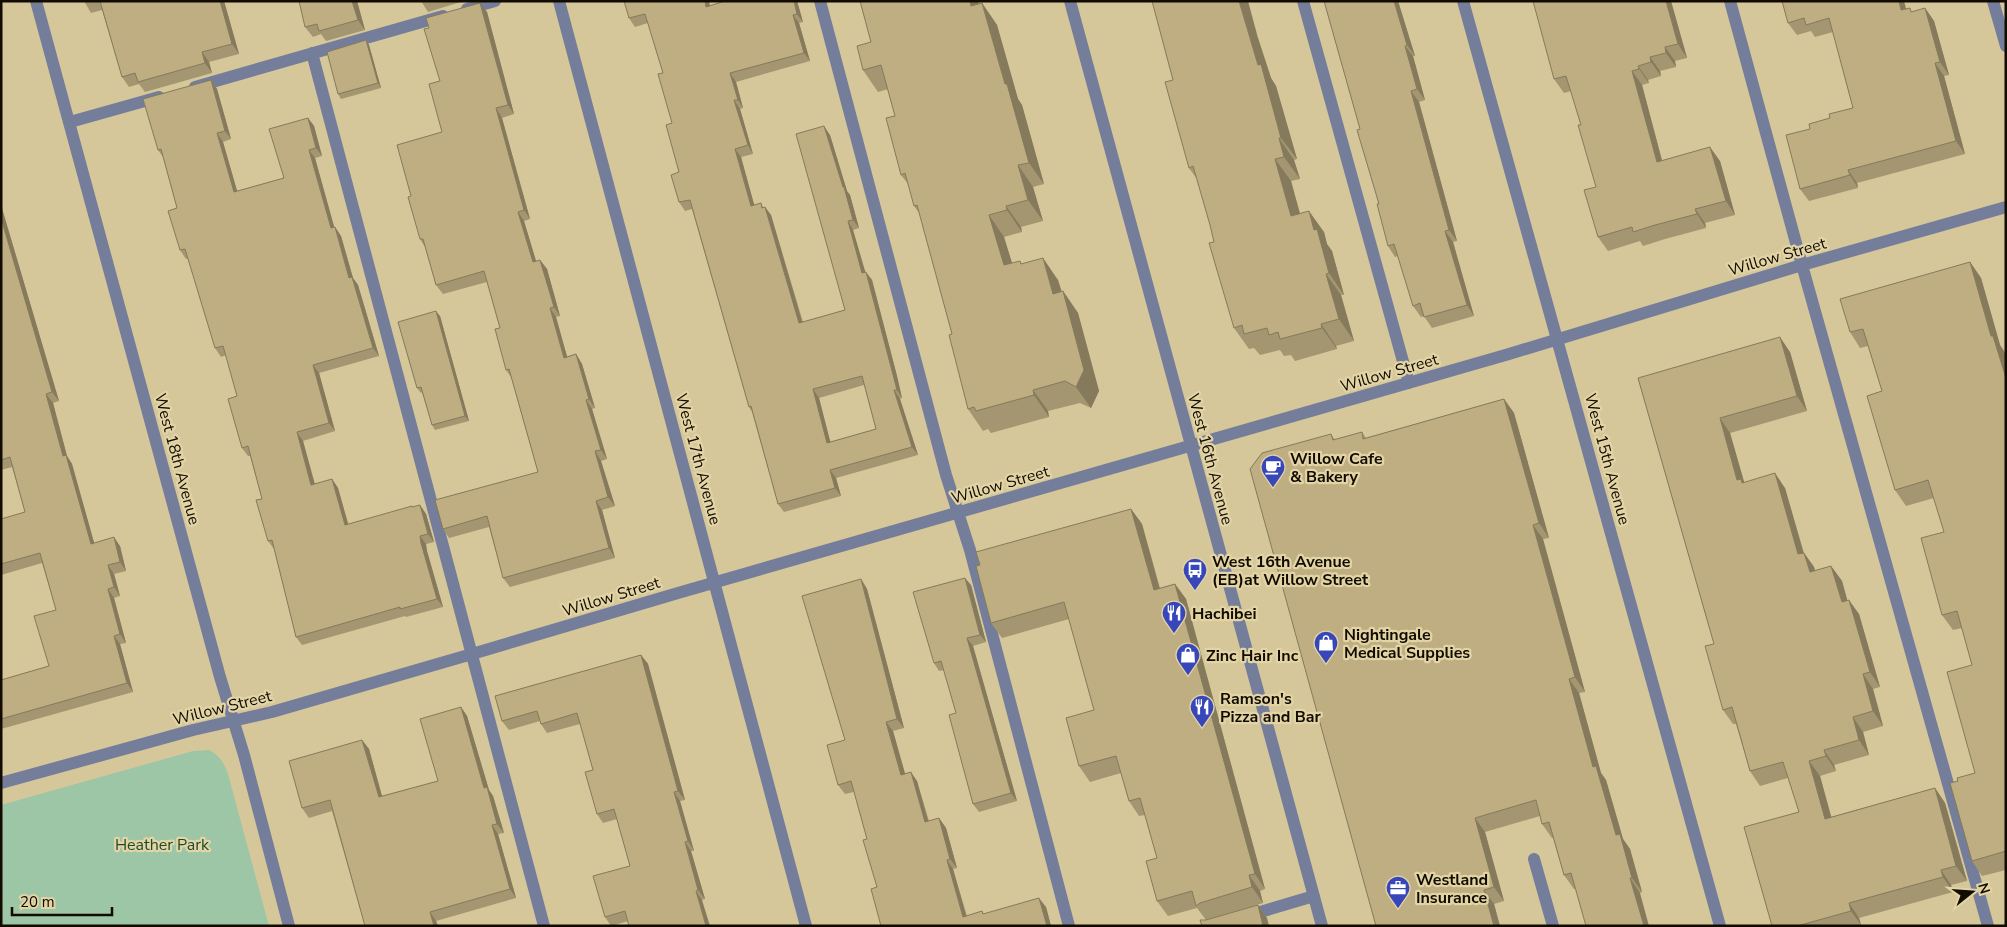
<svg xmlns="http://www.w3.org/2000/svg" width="2007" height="927" viewBox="0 0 2007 927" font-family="'Nunito Sans',sans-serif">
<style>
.green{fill:#9cc6a5}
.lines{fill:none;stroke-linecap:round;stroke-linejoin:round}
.minor{stroke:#747d9a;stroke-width:12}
.wall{fill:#a39670;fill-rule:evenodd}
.shaded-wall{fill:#857a5b}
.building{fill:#beae82;stroke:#857a5b;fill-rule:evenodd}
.labels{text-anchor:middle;stroke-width:4.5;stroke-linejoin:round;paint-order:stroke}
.street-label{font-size:16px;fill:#110b00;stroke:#e3d4a6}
.poi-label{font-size:16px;font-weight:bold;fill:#110b00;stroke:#e3d4a6;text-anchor:start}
.park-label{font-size:16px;fill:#1a4c2a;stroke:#e3d4a6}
</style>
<rect width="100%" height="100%" fill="#d6c79a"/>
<path class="green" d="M209 750C220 756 224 763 228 774L269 926H1V805L193 751Z"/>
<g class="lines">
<path class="minor" d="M36 1 220 677 244 755 289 926
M559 1 806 926
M820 1 946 475 970 550 1069 926
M1070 1 1322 926
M1303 1 1409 383
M1463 1 1720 926
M1730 1 1802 265 1988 926
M1993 1 2006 46
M467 9 495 1
M312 53 544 926
M195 87 443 16
M70 122 159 97
M1 783 193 730 272 712 472 654 678 593 1509 354 1802 265 2006 207
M1534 859 1553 926
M1213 926 1314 896"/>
</g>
<path class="wall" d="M84 1H224L239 54 209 62 212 73 145 92 139 84 129 87 122 77 102 10 91 13Z
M357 1 365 30 326 41 321 34 313 37 305 27Z
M421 1H464L428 12Z
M624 1 710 6 725 1H797L803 22 799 23 810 61 736 82 743 108 740 109 753 154 741 157 754 205 761 203 763 207H765L771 215 803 322 845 310 830 135 847 191 850 195 859 228 853 230 865 272 872 280 897 376 902 398 900 399 918 455 836 478 841 496 784 512 778 504 752 412 749 407 692 209 685 211 679 202V172L672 123 663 73 648 23 635 27 629 18ZM864 385 876 429 830 442 819 398Z
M860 1H978L979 4 982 3 997 25 1018 99 1022 105 1044 184 1033 187 1043 221 1021 227 1022 232 1004 237 1012 263 1023 264 1058 280 1062 292 1063 291 1078 313 1099 391 1091 408 1080 403 1048 411 1049 417 991 433 988 429 983 431 968 409 952 334 920 214 914 206 909 185 901 175 895 116 888 89 878 92 863 70 871 42Z
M1398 1 1415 56H1413L1425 100 1419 102 1457 241 1453 242 1474 316 1432 328 1424 316 1421 317 1413 306 1398 256 1395 257 1388 246 1379 204 1360 129Z
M1671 1 1687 58 1675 61 1676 67 1660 71 1661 76 1648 80 1649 83 1642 85 1662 160 1720 161 1735 215 1705 223 1706 228 1665 239 1643 246 1640 241 1608 251 1598 237 1596 187 1581 125 1571 91 1564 93 1554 79Z
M1782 1 1906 9 1912 12 1925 8 1934 21 1949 75 1944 76 1965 154 1857 183 1858 188 1809 201 1800 189 1810 129 1830 118 1853 108 1833 32 1815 37 1811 31 1797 35 1788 23Z
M487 12 514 114 502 118 530 219 524 221 536 261 540 260 547 269 560 316 556 317 567 357 576 354 582 364 595 408 592 409 607 459 601 461 615 506 602 510 615 558 510 587 503 578 489 527 449 538 443 529 538 472 511 377 506 370 500 328 487 282 443 294 436 285 425 247 420 239 411 196 442 132 440 81Z
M1258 38 1271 78 1276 86 1297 159 1294 160 1300 179 1291 181 1300 213 1324 232 1327 244 1332 251 1344 295H1341L1354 341 1336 346 1337 349 1295 361 1291 355 1284 356 1280 350 1260 355 1254 348 1249 349 1234 328 1210 225 1197 179 1189 168 1173 80Z
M366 40 369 45 381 88 341 99 338 94Z
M211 80 217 89 231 139 223 142 237 191 284 178 308 118 314 126 322 156 315 158 334 227H335L341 236 353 278 358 285 379 356 319 373 335 431 303 441 315 484 332 479 338 488 348 524 420 505 426 514 434 542 426 544 427 551 443 607 406 617 405 616 302 645 296 637 274 549 268 541 262 499 250 456H248L242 448 237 396 226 355 221 357 215 348 188 258 186 259 180 250 177 208 163 157 158 150Z
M1 205 59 401 53 403 67 456 72 464 94 543 120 546 126 571 114 574 120 596 114 598 126 643 120 644 133 692 1 729V680L49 666 56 610 42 563 1 575V519L25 512 12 467 1 470Z
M1970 262 1981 278 2000 345 2004 351 2006 357V870L1982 876 1972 861 1958 781 1975 773 1972 665 1962 628 1953 630 1942 615 1944 532 1934 498 1906 506 1895 490 1882 391 1868 346 1860 348 1850 332Z
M440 316 469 421 435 430 432 425 422 392 421 393 417 388Z
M1790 352 1807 411 1730 433 1744 482 1785 488 1804 553 1814 567 1815 571 1831 566 1842 581 1847 600 1859 614 1880 687 1873 689 1883 726 1863 732 1869 755 1834 765 1836 771 1820 776 1831 817 1935 788 1945 803 1967 881 1951 885 1953 892 1859 918 1861 925 1860 926H1772L1799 812 1788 778 1760 786 1750 771 1736 724H1733L1723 710 1714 644 1638 378Z
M1504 399 1514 413 1549 538 1543 539 1585 692 1579 693 1601 773 1606 780 1623 839 1630 849 1642 892 1640 893 1574 889 1564 875 1553 838H1552L1542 824 1540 816 1485 832 1504 901 1494 904 1500 926H1376L1331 434 1335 440 1362 432 1366 438Z
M1131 509 1142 524 1160 588 1175 584 1186 599 1265 889 1260 891 1263 903 1210 919 1258 905 1267 918 1206 920 1197 908 1168 916 1157 901V858L1145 815 1139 816 1129 801 1121 773 1090 782 1079 766 1094 710 1069 619 1002 638 991 623Z
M861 579 867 589 904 728 893 731 905 774 917 781 929 821 939 818 946 828 957 868 953 869 967 916 982 911 984 914 1046 907 1051 926H881L877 887 867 839 854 792 845 794 838 785 845 740Z
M971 585 986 642 973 646 1017 801 979 812 973 804 956 713 944 670 939 671 934 663Z
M641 655 648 664 685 800 680 801 694 851H691L705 899 611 926 605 917 630 866 617 819 603 823 597 814 593 770 580 724 547 733 541 724 540 721 509 730 502 721Z
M461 707 467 716 489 790 493 796 504 833 498 834 516 898 436 921 438 926H365L332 811 309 818 302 808 362 740 369 749 382 796 438 781Z"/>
<path class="shaded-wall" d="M220 1H224L239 54 232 44Z
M352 1H357L365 30 358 20Z
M705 1H709L712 15 706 7Z
M794 1H797L803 22 797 14Z
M970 1H978L982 16 971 6Z
M1239 1H1248L1258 38 1271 78 1276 86 1297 159 1281 138 1258 65Z
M1394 1H1398L1415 56 1407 45Z
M1666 1H1671L1687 58 1678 44Z
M1899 1H1904L1910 23 1901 10Z
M480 3 487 12 514 114 508 105Z
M982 3 997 25 1018 99 1022 105 1044 184 1029 163 1005 84Z
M1925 8 1934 21 1949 75 1940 62Z
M793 15 799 23 810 61 804 53Z
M366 40 369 45 381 88 378 83Z
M1405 46 1413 56 1425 100 1417 89Z
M1665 47 1675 61 1676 67 1666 53Z
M202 52 209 62 212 73 205 63Z
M1650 57 1660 71 1661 76 1651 62Z
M1935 63 1944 76 1965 154 1956 141Z
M1638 66 1648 80 1649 83 1639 69Z
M1632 71 1642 85 1666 176 1657 162Z
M730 73 736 82 743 108 738 100Z
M211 80 217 89 231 139 225 131Z
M1411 91 1419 102 1457 241 1449 230Z
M734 100 740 109 753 154 748 145Z
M496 108 502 118 530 219 524 210Z
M308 118 314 126 322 156 316 148Z
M824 126 830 135 847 191 850 195 859 228 853 220Z
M217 133 223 142 240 201 234 192Z
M1279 138 1294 160 1300 179 1284 157Z
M1710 147 1720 161 1735 215 1726 201Z
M735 149 741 157 757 215 751 206Z
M309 150 315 158 337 237 331 228Z
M1275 159 1291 181 1306 237 1291 216Z
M1018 165 1033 187 1043 221 1028 200Z
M1848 170 1857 183 1858 188 1850 175Z
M1 205 59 401 52 392 1 218Z
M1006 206 1021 227 1022 232 1007 210Z
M765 207 771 215 805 332 799 323Z
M1695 209 1705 223 1706 228 1697 214Z
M1309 211 1324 232 1327 244 1332 251 1344 295 1329 273 1314 230Z
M518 212 524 221 539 271 533 262Z
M989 215 1004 237 1019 286 1004 265Z
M848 221 853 230 868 281 862 273Z
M335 227 341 236 353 278 358 285 379 356 373 348 349 278Z
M1445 231 1453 242 1474 316 1467 305Z
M1043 258 1058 280 1068 315 1053 294Z
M540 260 547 269 560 316 554 307Z
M1970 262 1981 278 2000 345 2004 351 2006 357V378L1991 336Z
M866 272 872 280 897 376 902 398 897 390Z
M1326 274 1341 295 1354 341 1339 319Z
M1063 291 1078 313 1099 391 1091 408 1076 387Z
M550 308 556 317 570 367 564 358Z
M436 311 440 316 469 421 465 416Z
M1321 324 1336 346 1337 349 1322 328Z
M1780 337 1790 352 1807 411 1797 396Z
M576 354 582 364 595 408 589 399Z
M313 365 319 373 335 431 329 423Z
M813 389 819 398 833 452 827 443Z
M894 390 900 399 918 455 912 447Z
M1033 390 1048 411 1049 417 1034 395Z
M46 394 53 403 67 456 72 464 97 553 91 544 63 456Z
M1504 399 1514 413 1549 538 1539 523Z
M586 400 592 409 607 459 601 450Z
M1720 418 1730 433 1745 485 1737 480Z
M297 432 303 441 317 493 311 485Z
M595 451 601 461 615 506 608 497Z
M830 470 836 478 841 496 835 488Z
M1775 473 1785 488 1808 569 1798 554Z
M332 479 338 488 351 534 345 525Z
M596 501 602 510 615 558 609 548Z
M420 505 426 514 434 542 428 534Z
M1131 509 1142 524 1164 605 1154 590Z
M1533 525 1543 539 1585 692 1575 677Z
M420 536 426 544 427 551 443 607 437 599 421 543Z
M114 537 120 546 126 571 120 562Z
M1804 553 1814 567 1820 587 1810 572Z
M108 565 114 574 120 596 114 587Z
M1831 566 1842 581 1852 617 1842 602Z
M965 578 971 585 986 642 980 635Z
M861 579 867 589 904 728 897 719Z
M1175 584 1186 599 1265 889 1255 874Z
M108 589 114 598 126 643 120 634Z
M1849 600 1859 614 1880 687 1870 672Z
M114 636 120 644 133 692 127 683Z
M967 638 973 646 1017 801 1011 793Z
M641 655 648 664 685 800 678 791Z
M1863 674 1873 689 1883 726 1873 711Z
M1569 679 1579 693 1601 773 1606 780 1623 839 1630 849 1642 892 1632 878 1616 835 1593 767Z
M461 707 467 716 489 790 493 796 504 833 497 824 484 788Z
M1853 717 1863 732 1869 755 1859 740Z
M886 722 893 731 908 784 901 775Z
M362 740 369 749 385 807 379 797Z
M1824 750 1834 765 1836 771 1826 756Z
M1809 761 1820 776 1836 834 1825 819Z
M911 772 917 781 931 832 925 822Z
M1935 788 1945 803 1967 881 1956 866Z
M674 792 680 801 694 851 688 841Z
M939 818 946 828 957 868 950 859Z
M1475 818 1485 832 1504 901 1494 887Z
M492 825 498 834 516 898 510 889Z
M685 842 691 851 705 899 698 890Z
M947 860 953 869 969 926 963 917Z
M1941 870 1951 885 1953 892 1943 877Z
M1249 875 1260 891 1263 903 1252 887Z
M1630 878 1640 893 1649 926H1644Z
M1484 890 1494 904 1500 926H1494Z
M696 891 702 900 710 926H706Z
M1039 898 1046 907 1051 926H1047Z
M1849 903 1859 918 1861 925 1851 911Z
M1258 905 1267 918 1269 926H1263Z
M430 912 436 921 438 926H434Z"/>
<path class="building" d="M100 1H220L232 44 202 52 205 63 138 82 135 73 122 77Z
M299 1H352L358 20 319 31 317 24 305 27Z
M624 1H705L706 7 725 1H794L797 14 793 15 804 53 730 73 738 100H734L748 145 735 149 751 206 761 203 762 208 765 207 799 323 845 310 796 134 824 126 843 187H844L853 220 848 221 862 273 866 272 891 367 897 390H894L912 447 830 470 835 488 778 504 751 406 749 407 690 200 679 202 671 175 679 172 666 125 672 123 658 74 663 73 645 14 629 18ZM862 376 876 429 827 443 813 389Z
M860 1H970L971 6 982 3 1005 84H1007L1029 163 1018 165 1028 200 1006 206 1007 210 989 215 1004 265 1020 261 1021 264 1043 258 1053 294 1063 291 1084 370 1076 387 1065 381 1033 390 1034 395 976 411 974 407 968 409 949 335 952 334 917 205 914 206 905 173 901 175 886 118 895 116 881 65 863 70 857 46 871 42Z
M1152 1H1239L1258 65 1261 64 1281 138H1279L1284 157 1275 159 1291 216 1309 211 1314 230 1317 229 1329 273 1326 274 1339 319 1321 324 1322 328 1280 339 1278 332 1269 335 1267 328 1244 334 1242 325 1234 328 1209 243 1214 242 1210 225 1193 166 1189 168 1165 82 1173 80Z
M1324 1H1394L1407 45 1405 46 1417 89 1411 91 1449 230 1445 231 1467 305 1424 317 1420 303 1413 306 1394 244 1388 246 1377 204H1379L1357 130 1360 129Z
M1533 1H1666L1678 44 1665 47 1666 53 1650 57 1651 62 1638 66 1639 69 1632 71 1657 162 1710 147 1726 201 1695 209 1697 214 1655 225 1633 232 1632 227 1598 237 1584 190 1596 187 1578 125H1581L1566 76 1554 79Z
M1782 1H1899L1901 10 1910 8 1911 12 1925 8 1940 62 1935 63 1956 141 1848 170 1850 175 1800 189 1786 135 1810 129 1809 124 1830 118 1829 114 1853 108 1829 18 1806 25 1804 18 1788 23Z
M480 3 508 105 496 108 524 210 518 212 533 262 540 260 554 307 550 308 564 358 576 354 589 399 586 400 601 450 595 451 608 497 596 501 609 548 503 578 487 516 443 529 435 500 538 472 509 369 506 370 495 329 500 328 484 271 436 285 423 239H420L408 197 411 196 397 145 442 132 429 84 440 81 424 29 429 28 426 18Z
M366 40 378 83 338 94 327 52Z
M211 80 225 131 217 133 234 192 284 178 269 129 308 118 316 148 309 150 331 228 335 227 349 278 352 277 373 348 313 365 329 423 297 432 311 485 332 479 345 525 412 506V507L420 505 428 534 420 536 421 543 437 599 400 609V607L296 637 272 540 268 541 256 500 262 499 248 446 242 448 228 399 237 396 223 346 215 348 185 249 180 250 168 211 177 208 161 149 158 150 143 99Z
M1 218 52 392 46 394 63 456 66 455 91 544 114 537 120 562 108 565 114 587 108 589 120 634 114 636 127 683 1 719V680L49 666 34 616 56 610 40 553 1 564V519L25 512 10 457 1 460Z
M1970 262 1991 336H1993L2006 378V851L1972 861 1950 783 1958 781 1957 778 1975 773 1947 672 1972 665 1957 611 1942 615 1921 538 1944 532 1928 480 1895 490 1867 396 1882 391 1863 329 1850 332 1840 299Z
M436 311 465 416 432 425 421 387 417 388 398 322Z
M1780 337 1797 396 1720 418 1737 480 1741 479 1742 483 1775 473 1798 554 1804 553 1810 572 1831 566 1842 602 1849 600 1870 672 1863 674 1873 711 1853 717 1859 740 1824 750 1826 756 1809 761 1825 819 1935 788 1956 866 1941 870 1943 877 1849 903 1851 911 1797 926H1772L1744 827 1799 812 1783 762 1750 771 1732 707 1723 710 1705 646 1714 644 1638 378Z
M1504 399 1539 523 1533 525 1575 677 1569 679 1593 767 1596 766 1616 835 1620 834 1632 878H1630L1644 926H1586L1571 873 1564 875 1549 822 1542 824 1536 800 1475 818 1494 887 1484 890 1494 926H1376L1250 469 1262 453 1331 434 1333 440 1362 432 1363 439Z
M1131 509 1154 590 1175 584 1255 874 1249 875 1252 887 1200 903 1196 906 1192 891 1157 901 1146 861 1157 858 1140 798 1129 801 1116 756 1079 766 1066 718 1094 710 1064 602 991 623 976 566 980 565 976 552Z
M965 578 980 635 967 638 1011 793 973 804 949 715 956 713 941 661 934 663 913 592Z
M861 579 897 719 886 722 901 775 911 772 925 822 939 818 950 859 947 860 963 917 982 911 983 914 1039 898 1047 926H881L871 889 877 887 863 840 867 839 851 781 838 785 827 745 845 740 802 596Z
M641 655 678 791 674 792 688 841 685 842 698 890 696 891 706 926H629L625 911 605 917 593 876 630 866 614 809 597 814 585 772 593 770 577 713 541 724 537 711 502 721 495 696Z
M461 707 484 788 487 787 497 824 492 825 510 889 430 912 434 926H365L330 800 302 808 289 761 362 740 379 797 438 781 420 719Z
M1258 905 1263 926H1202L1200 920H1206Z"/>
<defs>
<symbol id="cafe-pin" viewBox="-11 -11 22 30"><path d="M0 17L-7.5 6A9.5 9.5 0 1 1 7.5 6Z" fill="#3747ba" stroke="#e3d4a6"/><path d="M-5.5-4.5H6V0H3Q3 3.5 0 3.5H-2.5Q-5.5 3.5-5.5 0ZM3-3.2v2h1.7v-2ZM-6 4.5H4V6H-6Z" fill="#fff"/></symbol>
<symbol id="bus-pin" viewBox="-11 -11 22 30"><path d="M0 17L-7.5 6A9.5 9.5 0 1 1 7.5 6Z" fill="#3747ba" stroke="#e3d4a6"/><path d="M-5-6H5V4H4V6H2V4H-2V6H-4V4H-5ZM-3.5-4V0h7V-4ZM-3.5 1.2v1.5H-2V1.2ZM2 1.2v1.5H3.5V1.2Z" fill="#fff"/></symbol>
<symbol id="restaurant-pin" viewBox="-11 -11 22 30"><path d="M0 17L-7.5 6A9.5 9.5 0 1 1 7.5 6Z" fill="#3747ba" stroke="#e3d4a6"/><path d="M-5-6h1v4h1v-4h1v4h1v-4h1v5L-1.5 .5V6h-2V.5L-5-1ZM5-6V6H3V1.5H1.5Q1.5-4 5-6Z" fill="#fff"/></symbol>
<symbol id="shop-pin" viewBox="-11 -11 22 30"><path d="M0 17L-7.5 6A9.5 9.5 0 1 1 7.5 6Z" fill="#3747ba" stroke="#e3d4a6"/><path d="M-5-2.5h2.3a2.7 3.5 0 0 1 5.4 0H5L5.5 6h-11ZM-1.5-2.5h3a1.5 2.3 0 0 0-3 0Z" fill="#fff"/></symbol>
<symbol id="office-pin" viewBox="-11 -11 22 30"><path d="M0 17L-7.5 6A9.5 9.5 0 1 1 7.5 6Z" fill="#3747ba" stroke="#e3d4a6"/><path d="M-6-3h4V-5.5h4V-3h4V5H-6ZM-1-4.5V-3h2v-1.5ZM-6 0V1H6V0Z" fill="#fff"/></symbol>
</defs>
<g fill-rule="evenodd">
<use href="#cafe-pin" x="1259" y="453" width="28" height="38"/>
<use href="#bus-pin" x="1181" y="556" width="28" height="38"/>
<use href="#restaurant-pin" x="1160" y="599" width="28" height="38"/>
<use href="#shop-pin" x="1312" y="629" width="28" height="38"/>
<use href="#shop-pin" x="1174" y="641" width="28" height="38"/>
<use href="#restaurant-pin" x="1188" y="693" width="28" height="38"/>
<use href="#office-pin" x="1384" y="874" width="28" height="38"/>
</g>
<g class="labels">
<g class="street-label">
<text transform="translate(1777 256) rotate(-16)" y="6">Willow Street</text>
<text transform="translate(1389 372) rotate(-16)" y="6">Willow Street</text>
<text transform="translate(178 459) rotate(75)" y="6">West 18th Avenue</text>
<text transform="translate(699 459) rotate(75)" y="6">West 17th Avenue</text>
<text transform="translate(1211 459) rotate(75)" y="6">West 16th Avenue</text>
<text transform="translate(1608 459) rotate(75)" y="6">West 15th Avenue</text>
<text transform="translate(1000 484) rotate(-16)" y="6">Willow Street</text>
<text transform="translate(611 596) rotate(-17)" y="6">Willow Street</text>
<text transform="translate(222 707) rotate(-14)" y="6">Willow Street</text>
</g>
<g class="poi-label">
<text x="1290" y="464">Willow Cafe<tspan x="1290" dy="18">&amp; Bakery</tspan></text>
<text x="1212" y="567">West 16th Avenue<tspan x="1212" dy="18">(EB)at Willow Street</tspan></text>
<text x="1192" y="619">Hachibei</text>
<text x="1344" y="640">Nightingale<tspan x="1344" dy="18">Medical Supplies</tspan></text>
<text x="1206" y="661">Zinc Hair Inc</text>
<text x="1220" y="704">Ramson's<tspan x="1220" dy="18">Pizza and Bar</tspan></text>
<text x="1416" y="885">Westland<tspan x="1416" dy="18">Insurance</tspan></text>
</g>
<g class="park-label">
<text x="162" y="850">Heather Park</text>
</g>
</g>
<rect width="2007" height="927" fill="none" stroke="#110b00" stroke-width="5"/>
<g transform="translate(1972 892) rotate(73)" stroke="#e3d4a6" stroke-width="4" paint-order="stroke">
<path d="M0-4L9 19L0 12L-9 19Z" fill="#110b00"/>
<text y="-8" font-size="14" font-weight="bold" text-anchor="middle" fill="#110b00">N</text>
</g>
<path d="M12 907v8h100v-8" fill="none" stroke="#110b00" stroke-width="2.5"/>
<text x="20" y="907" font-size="15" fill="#110b00" stroke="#e3d4a6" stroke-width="4" paint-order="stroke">20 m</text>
</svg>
